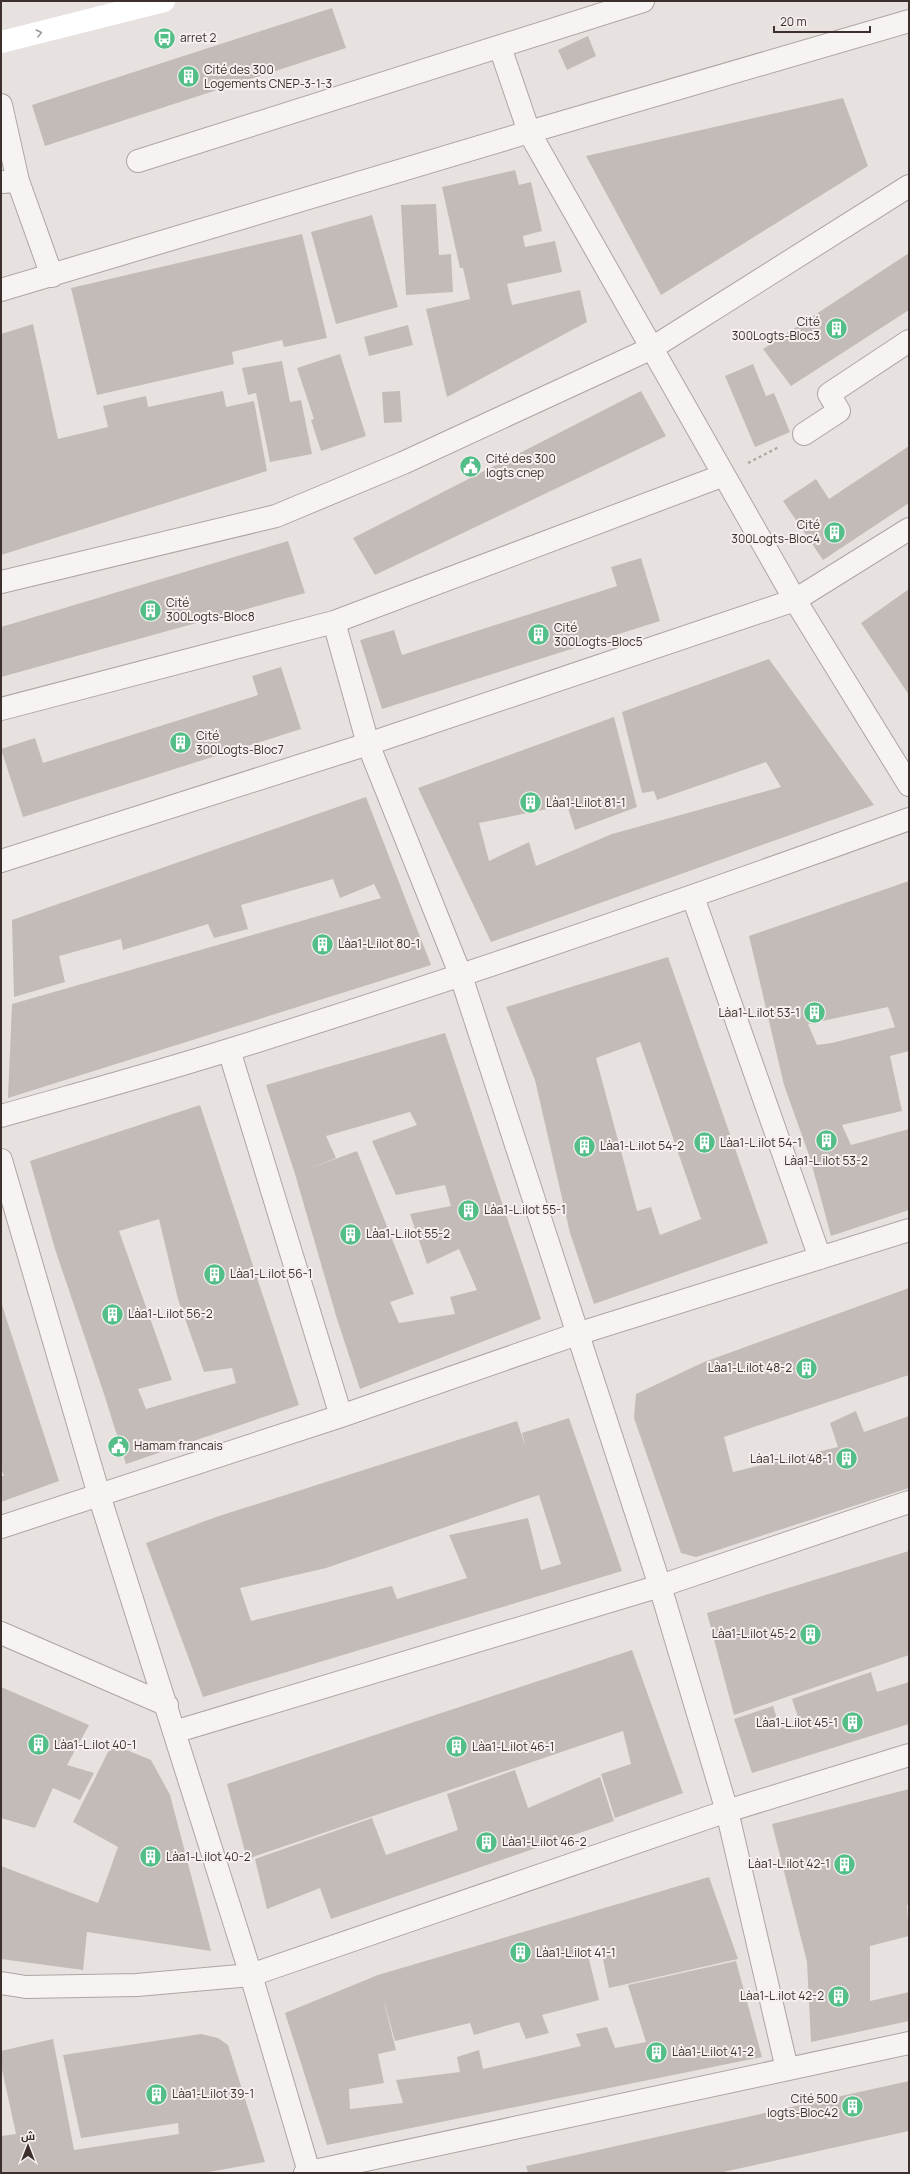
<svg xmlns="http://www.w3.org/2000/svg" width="910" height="2174" viewBox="0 0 910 2174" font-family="Manrope,Cairo,sans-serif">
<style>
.building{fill:#c3bbb8;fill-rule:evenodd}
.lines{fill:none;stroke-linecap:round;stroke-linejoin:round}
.minor-casing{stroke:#ada5a2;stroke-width:24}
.tertiary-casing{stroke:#ada5a2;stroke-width:24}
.path{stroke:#b0a9a6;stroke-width:2.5;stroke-dasharray:3 3;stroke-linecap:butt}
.minor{stroke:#f6f3f2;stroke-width:22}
.tertiary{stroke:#f6f3f2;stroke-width:22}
.secondary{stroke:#fff;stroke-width:22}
.oneway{stroke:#9e9795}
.labels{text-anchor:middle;stroke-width:4;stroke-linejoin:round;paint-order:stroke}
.poi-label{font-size:12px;fill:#3d2f2b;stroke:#f5f0ef;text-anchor:start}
</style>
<rect width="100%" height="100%" fill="#e7e2e0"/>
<path class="building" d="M332 8 346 48 45 146 32 105Z
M588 36 596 56 567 70 558 50Z
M843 98 868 166 661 295 586 156Z
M515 170 519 185 531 182 542 231 523 236 525 247 555 241 562 272 507 284 512 305 580 290 587 322 447 397 426 309 470 299 463 268H460L442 187Z
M436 204 439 255 451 254 453 292 406 295 401 205Z
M372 215 398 307 336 324 311 232Z
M302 234 327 338 284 347 282 340 232 352 234 364 97 395 71 288Z
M909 253V310L791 386 763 349Z
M33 324 58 439 108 427 103 406 146 396 148 407 223 391 226 407 254 401 267 471 1 555V334Z
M408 325 413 345 369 356 364 337Z
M340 354 366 436 321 451 311 420 314 419 297 368Z
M282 361 290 402 301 400 312 454 270 462 256 393 248 395 242 368Z
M753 364 766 396 774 393 790 432 755 447 725 376Z
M400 391 402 422 384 423 382 392Z
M641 391 666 436 375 575 353 538Z
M909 446V503L823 560 783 501 816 479 829 499Z
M288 541 305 593 1 677V627Z
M641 558 660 621 382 709 360 640 394 630 402 655 617 586 611 567Z
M909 589V695L861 623Z
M769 659 874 805 491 942 418 788 614 717 637 807 575 830 567 805 479 823 489 861 529 842 536 866 612 834 781 787 766 762 657 800 654 791 642 793 622 712Z
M281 667 301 729 23 817 1 749 35 738 43 763 258 695 252 676Z
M366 797 431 965 8 1098 12 1004 381 898 374 884 340 898 333 879 241 905 248 929 214 938 208 924 123 950 121 939 59 956 65 982 14 997 12 920Z
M909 881V1051L890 1056 902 1111 842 1125 851 1145 909 1129V1210L831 1236 810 1158 784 1085 749 936ZM888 1007 895 1027 832 1043 817 1045 808 1024Z
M668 957 768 1243 594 1304 570 1233 535 1080 506 1007ZM640 1042 701 1219 660 1235 651 1207 637 1211 596 1058Z
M445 1033 541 1319 360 1389 337 1319 295 1174 266 1085ZM410 1112 417 1125 372 1141 396 1195 445 1185 451 1206 410 1214 427 1264 459 1249 477 1290 450 1297 455 1314 399 1323 390 1302 414 1294 357 1151 308 1169 336 1158 326 1136Z
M200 1105 299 1405 126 1464 105 1397 55 1249 30 1161ZM159 1219 178 1299 204 1372 232 1368 236 1383 146 1409 138 1389 172 1380 119 1231Z
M909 1288V1375L724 1437 733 1472 838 1447 830 1423 856 1411 864 1432 909 1416V1488L696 1557 681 1553 634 1418 636 1394 704 1362Z
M1 1302 59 1481 1 1502V1476H4L1 1468Z
M569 1418 622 1571 203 1697 146 1543 216 1517 517 1421 526 1448 522 1433ZM539 1495 561 1564 541 1570 528 1518 449 1535 467 1578 397 1599 392 1586 251 1621 240 1588 326 1568Z
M909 1551V1655L734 1715 707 1613Z
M632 1650 683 1793 615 1818 601 1774 631 1764 623 1731 247 1859 227 1784Z
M871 1672 877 1692 909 1682V1724L752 1773 734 1719 773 1706 780 1728 800 1723 792 1699Z
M1 1687 89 1725 67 1765 94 1773 80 1800 53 1788 35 1828 1 1818Z
M112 1744 151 1760 170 1795 211 1951 87 1932 83 1970 1 1959V1866L98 1903 118 1847 73 1822Z
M515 1770 528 1808 600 1777 614 1821 331 1919 320 1888 267 1909 255 1859 372 1818 386 1855 458 1830 447 1794Z
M909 1789V1905H907L909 1936 870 1946V2001L909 1992V2021L811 2042 807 1962 772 1824Z
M709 1877 738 1959 609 1988 600 1945 586 1947 599 2000 542 2015 549 2033 526 2039 519 2022 474 2035 470 2023 395 2041 382 1994 396 2050 378 2054 384 2083 349 2089 350 2109 403 2103 396 2080 460 2072 457 2057 479 2050 483 2069 581 2046 576 2034 607 2027 615 2048 646 2042 628 1985 736 1961 762 2057 327 2145 285 2013 378 1975Z
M201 2034 218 2038 228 2045 265 2162 203 2173H1V2136L16 2134 1 2065V2051L53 2039 74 2150 179 2134 178 2123 81 2138 63 2055Z
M909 2081V2131L719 2173H528L526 2166Z"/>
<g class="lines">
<defs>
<path id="minor" d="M500 47 529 132 795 600 909 785
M1 105 18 181
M138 161 643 1
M1 182 18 181 52 276
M1 290 529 132 909 21
M804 434 839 411 829 394 909 341
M334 622 368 744 461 976 660 1586 727 1811 787 2069
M1 709 334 622 724 475
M1 861 368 744 795 600 909 529
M693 897 820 1258
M229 1050 341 1416
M1 1116C78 1094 156 1073 232 1049 459 978 685 900 909 819
M1 1160 99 1495 251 1975 309 2172
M1 1527 341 1416 577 1334 909 1230
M1 1633 167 1705
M174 1732 660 1586 909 1502
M305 2173 909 2043"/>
<path id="tertiary" d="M1 582 276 516 403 463 652 348 909 186
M1 1983 26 1987 137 1985 251 1975 727 1811 909 1755"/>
</defs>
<use href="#minor" class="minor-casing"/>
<use href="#tertiary" class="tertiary-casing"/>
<path class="path" d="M748 463 779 447"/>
<use href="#minor" class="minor"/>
<use href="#tertiary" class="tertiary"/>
<path class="secondary" d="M1 42 164 1"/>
</g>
<defs><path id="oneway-chevron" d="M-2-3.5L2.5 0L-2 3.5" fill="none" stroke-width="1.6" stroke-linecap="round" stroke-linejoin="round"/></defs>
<use class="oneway" href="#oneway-chevron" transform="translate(39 33) rotate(-14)"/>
<defs>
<symbol id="bus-disc" viewBox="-11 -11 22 22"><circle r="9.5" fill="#53be87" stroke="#f5f0ef"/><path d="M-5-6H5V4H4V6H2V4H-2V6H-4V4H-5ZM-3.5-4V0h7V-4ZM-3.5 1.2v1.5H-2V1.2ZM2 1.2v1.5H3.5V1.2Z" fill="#fff"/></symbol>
<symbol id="building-disc" viewBox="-11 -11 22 22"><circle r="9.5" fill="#53be87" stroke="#f5f0ef"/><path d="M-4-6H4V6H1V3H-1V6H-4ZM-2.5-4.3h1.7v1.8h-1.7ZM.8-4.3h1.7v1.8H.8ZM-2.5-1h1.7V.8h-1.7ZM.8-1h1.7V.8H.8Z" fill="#fff"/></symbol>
<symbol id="civic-disc" viewBox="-11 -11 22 22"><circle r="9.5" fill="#53be87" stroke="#f5f0ef"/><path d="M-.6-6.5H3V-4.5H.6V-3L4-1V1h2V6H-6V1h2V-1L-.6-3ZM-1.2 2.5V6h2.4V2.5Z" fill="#fff"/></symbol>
</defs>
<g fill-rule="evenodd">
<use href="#bus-disc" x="152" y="26" width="25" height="25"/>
<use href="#building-disc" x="176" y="64" width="25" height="25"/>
<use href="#building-disc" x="824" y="316" width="25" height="25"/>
<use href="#civic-disc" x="458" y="454" width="25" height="25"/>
<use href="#building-disc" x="822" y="520" width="25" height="25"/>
<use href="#building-disc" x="138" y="598" width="25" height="25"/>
<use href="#building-disc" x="526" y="622" width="25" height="25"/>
<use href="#building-disc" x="168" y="730" width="25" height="25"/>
<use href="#building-disc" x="518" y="790" width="25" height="25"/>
<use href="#building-disc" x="310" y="932" width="25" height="25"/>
<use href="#building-disc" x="802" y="1000" width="25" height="25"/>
<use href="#building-disc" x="814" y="1128" width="25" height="25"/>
<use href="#building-disc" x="692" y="1130" width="25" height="25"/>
<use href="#building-disc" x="572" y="1134" width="25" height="25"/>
<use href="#building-disc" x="456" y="1198" width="25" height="25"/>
<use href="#building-disc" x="338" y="1222" width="25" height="25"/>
<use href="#building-disc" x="202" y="1262" width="25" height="25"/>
<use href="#building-disc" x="100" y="1302" width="25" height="25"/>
<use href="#building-disc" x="794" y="1356" width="25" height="25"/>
<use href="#civic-disc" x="106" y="1434" width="25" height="25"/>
<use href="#building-disc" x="834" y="1446" width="25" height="25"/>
<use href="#building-disc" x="798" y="1622" width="25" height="25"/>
<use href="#building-disc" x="840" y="1710" width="25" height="25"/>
<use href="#building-disc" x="26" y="1732" width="25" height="25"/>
<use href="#building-disc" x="444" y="1734" width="25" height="25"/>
<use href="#building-disc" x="474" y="1830" width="25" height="25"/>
<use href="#building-disc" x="138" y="1844" width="25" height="25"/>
<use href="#building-disc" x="832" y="1852" width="25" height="25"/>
<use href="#building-disc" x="508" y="1940" width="25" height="25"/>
<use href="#building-disc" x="826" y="1984" width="25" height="25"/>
<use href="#building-disc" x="644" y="2040" width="25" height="25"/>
<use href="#building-disc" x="144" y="2082" width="25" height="25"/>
<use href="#building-disc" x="840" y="2094" width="25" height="25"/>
</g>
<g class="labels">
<g class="poi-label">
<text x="180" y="42">arret 2</text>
<text x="204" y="74">Cité des 300<tspan x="204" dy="14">Logements CNEP-3-1-3</tspan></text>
<text x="820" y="326" text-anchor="end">Cité<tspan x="820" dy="14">300Logts-Bloc3</tspan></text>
<text x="486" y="463">Cité des 300<tspan x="486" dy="14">logts cnep</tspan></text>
<text x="820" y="529" text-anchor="end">Cité<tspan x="820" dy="14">300Logts-Bloc4</tspan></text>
<text x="166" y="607">Cité<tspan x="166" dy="14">300Logts-Bloc8</tspan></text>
<text x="554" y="632">Cité<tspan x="554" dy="14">300Logts-Bloc5</tspan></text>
<text x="196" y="740">Cité<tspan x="196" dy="14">300Logts-Bloc7</tspan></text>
<text x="546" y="807">Làa1-L.ilot 81-1</text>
<text x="338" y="948">Làa1-L.ilot 80-1</text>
<text x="800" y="1017" text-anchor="end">Làa1-L.ilot 53-1</text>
<text x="720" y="1147">Làa1-L.ilot 54-1</text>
<text x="600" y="1150">Làa1-L.ilot 54-2</text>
<text x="826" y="1165" text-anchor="middle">Làa1-L.ilot 53-2</text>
<text x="484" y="1214">Làa1-L.ilot 55-1</text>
<text x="366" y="1238">Làa1-L.ilot 55-2</text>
<text x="230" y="1278">Làa1-L.ilot 56-1</text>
<text x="128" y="1318">Làa1-L.ilot 56-2</text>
<text x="792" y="1372" text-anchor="end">Làa1-L.ilot 48-2</text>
<text x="134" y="1450">Hamam francais</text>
<text x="832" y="1463" text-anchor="end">Làa1-L.ilot 48-1</text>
<text x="796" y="1638" text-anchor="end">Làa1-L.ilot 45-2</text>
<text x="838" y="1727" text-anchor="end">Làa1-L.ilot 45-1</text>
<text x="54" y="1749">Làa1-L.ilot 40-1</text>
<text x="472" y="1751">Làa1-L.ilot 46-1</text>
<text x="502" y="1846">Làa1-L.ilot 46-2</text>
<text x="166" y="1861">Làa1-L.ilot 40-2</text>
<text x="830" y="1868" text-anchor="end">Làa1-L.ilot 42-1</text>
<text x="536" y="1957">Làa1-L.ilot 41-1</text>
<text x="824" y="2000" text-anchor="end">Làa1-L.ilot 42-2</text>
<text x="672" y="2056">Làa1-L.ilot 41-2</text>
<text x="172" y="2098">Làa1-L.ilot 39-1</text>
<text x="838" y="2103" text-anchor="end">Cité 500<tspan x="838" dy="14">logts-Bloc42</tspan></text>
</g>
</g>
<rect width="910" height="2174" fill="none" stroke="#3d2f2b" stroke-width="4"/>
<g transform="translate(28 2146)" stroke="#f5f0ef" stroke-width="3" paint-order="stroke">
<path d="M0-3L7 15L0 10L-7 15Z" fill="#3d2f2b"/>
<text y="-6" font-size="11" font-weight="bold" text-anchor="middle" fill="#3d2f2b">ش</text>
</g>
<path d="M774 26v6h96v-6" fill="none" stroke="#3d2f2b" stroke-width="2"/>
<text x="780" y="26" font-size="12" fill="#3d2f2b" stroke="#f5f0ef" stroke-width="3" paint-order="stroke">20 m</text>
</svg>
